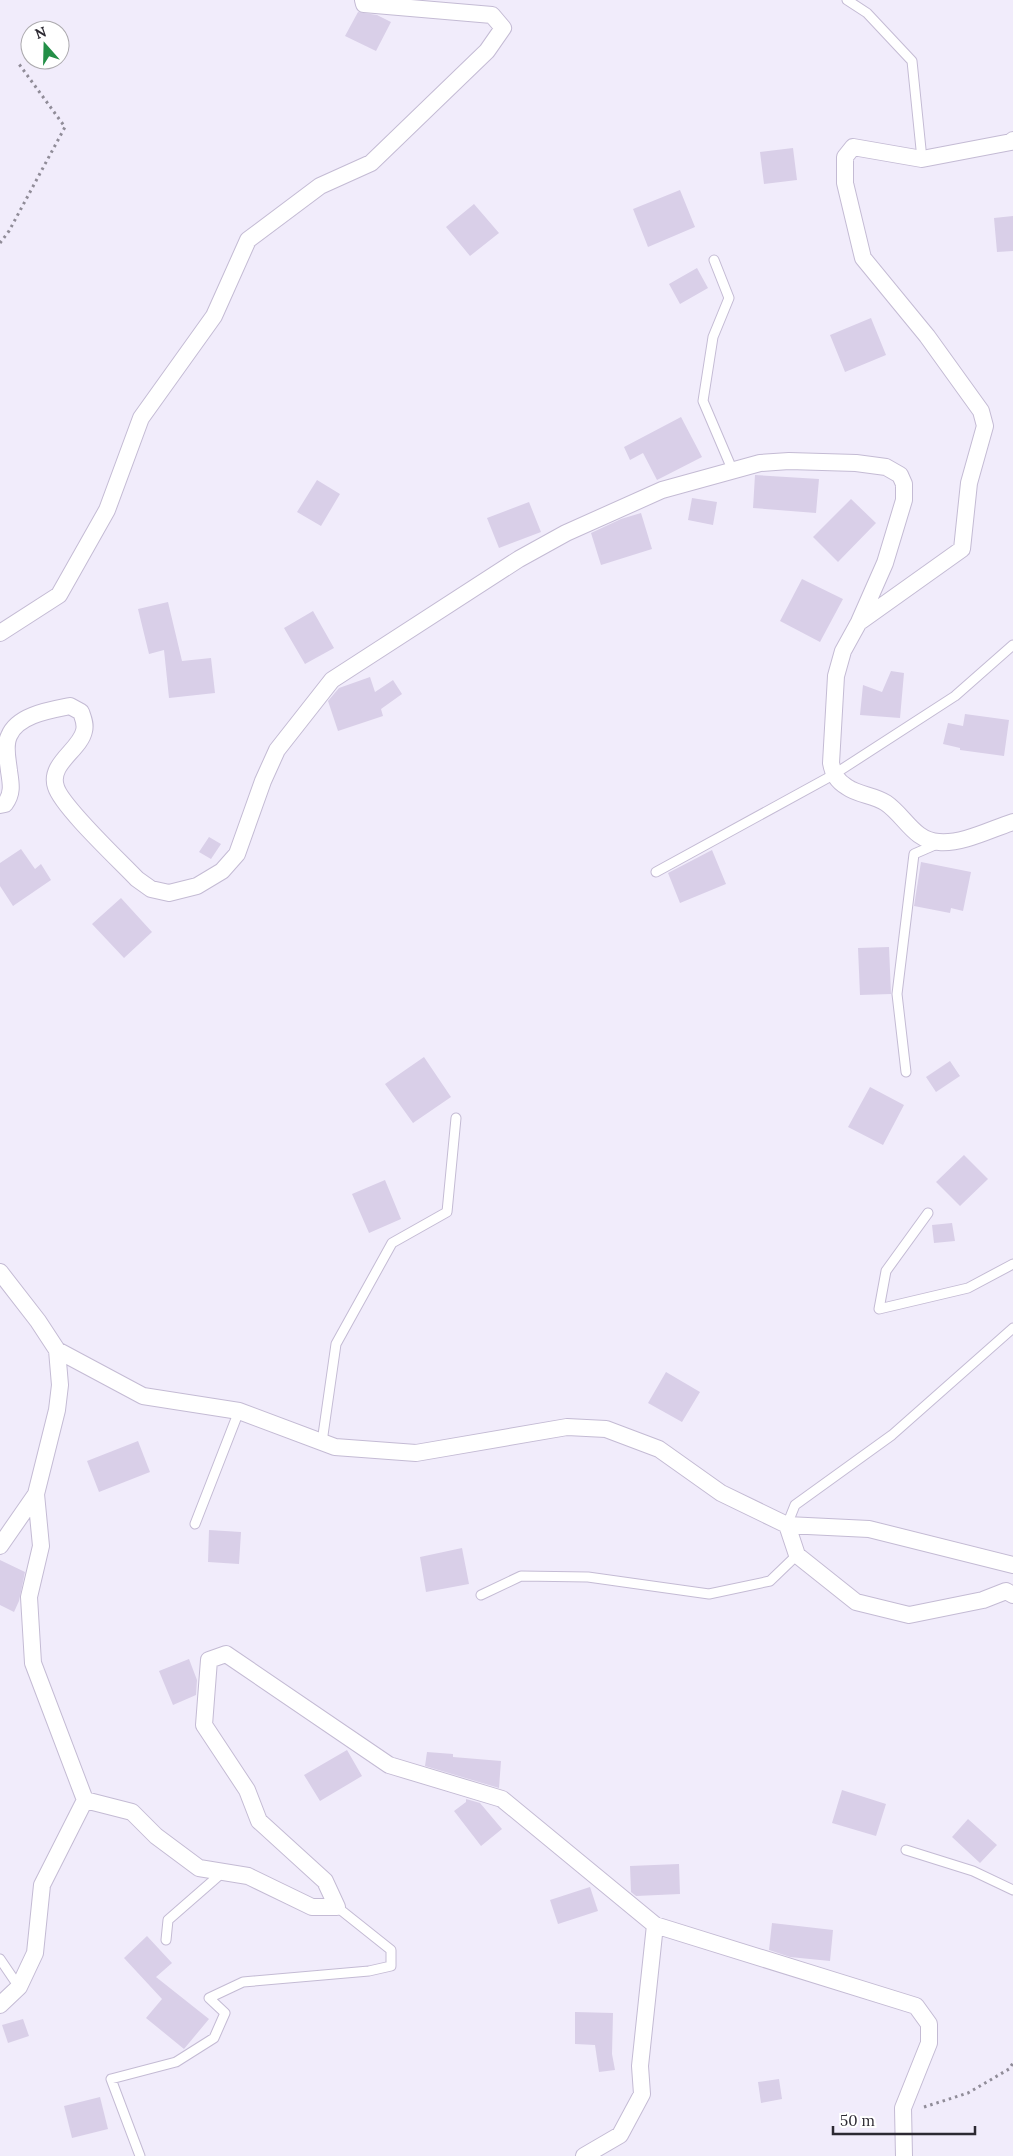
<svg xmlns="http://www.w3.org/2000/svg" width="1013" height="2156" viewBox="0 0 1013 2156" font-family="Lora,serif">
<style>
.building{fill:#d9cfe8}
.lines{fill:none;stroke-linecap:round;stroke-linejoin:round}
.service-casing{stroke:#c4bbd4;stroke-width:11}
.minor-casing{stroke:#c4bbd4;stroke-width:18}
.path{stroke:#908c98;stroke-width:3;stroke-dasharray:2.5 4;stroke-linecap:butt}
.service{stroke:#fff;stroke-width:9}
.minor{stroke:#fff;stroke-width:16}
</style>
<rect width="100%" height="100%" fill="#f1ecfb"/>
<path class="building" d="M358 12 377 15 391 22 376 51 345 36Z
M793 148 797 180 764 184 760 152Z
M680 190 695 227 648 247 633 209Z
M474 204 499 233 470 256 446 227Z
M1013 216V251L997 252 994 218Z
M697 268 708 288 680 304 669 284Z
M871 318 886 355 845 372 830 335Z
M681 417 702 457 657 480 643 453 630 460 624 447Z
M755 475 819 479 816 513 753 508Z
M317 480 340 494 321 526 297 512Z
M692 498 717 502 713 525 688 520Z
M851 499 876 523 838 562 813 537Z
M529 502 541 532 499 548 487 518Z
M641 513 652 549 601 565 591 533 621 519Z
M802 579 843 599 820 642 780 621Z
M168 602 182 661 211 658 215 693 169 698 164 650 149 654 138 609Z
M313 611 334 648 305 664 284 628Z
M891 671 904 673 900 718 860 715 863 685 882 692Z
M370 677 375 692 393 680 402 694 381 709 383 716 338 731 328 701 339 688Z
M965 714 1009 720 1004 756 960 750V748L943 744 948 723 963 726Z
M209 837 221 844 211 859 199 852Z
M21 849 35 869 41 864 51 880 13 906 0 886V863Z
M712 850 726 884 680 903 668 873Z
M921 862 971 872 963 911 951 908 950 913 914 906Z
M121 898 152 932 124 958 92 924Z
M889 947 891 994 860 995 858 948Z
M424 1057 451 1097 413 1123 385 1084Z
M950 1061 960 1076 936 1092 926 1077Z
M870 1087 904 1105 883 1145 848 1127Z
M964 1155 988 1179 960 1206 936 1182Z
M385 1180 401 1219 369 1233 352 1194Z
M952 1223 955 1241 934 1243 932 1225Z
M666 1372 700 1392 682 1422 648 1403Z
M138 1441 150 1472 99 1492 87 1461Z
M209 1530 241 1532 239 1564 208 1562Z
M462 1548 469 1584 426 1592 420 1557Z
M0 1560 25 1572 19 1601 14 1612 0 1605Z
M189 1659 197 1680 196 1695 173 1705 159 1671Z
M347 1750 362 1776 320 1801 304 1775Z
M427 1752 453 1754V1757L501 1761 499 1788 425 1766Z
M842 1790 886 1804 876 1836 832 1823Z
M466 1799 480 1803 502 1829 481 1846 454 1811 466 1802Z
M968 1819 997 1845 980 1863 952 1837Z
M679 1864 680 1894 636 1896 631 1892 630 1866Z
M590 1887 598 1911 558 1924 550 1900Z
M772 1923 833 1930 830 1961 790 1957 769 1950Z
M147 1936 172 1963 156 1977 209 2019 184 2049 146 2018 162 1999 124 1958Z
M575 2012 613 2013 612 2054 615 2070 599 2072 595 2045 575 2044Z
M23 2019 29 2036 8 2043 2 2025Z
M779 2079 782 2099 761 2103 758 2082Z
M100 2097 108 2129 72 2138 64 2106Z"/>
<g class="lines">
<defs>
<path id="service" d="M847 0 867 13 912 61 922 159
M714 260 729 298 713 337 703 401 732 469
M656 872 833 775 955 696 1013 645
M906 1072 897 994 914 854 937 844
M928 1213 886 1271 879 1309 968 1288 1013 1264
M322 1442 336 1344 392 1243 447 1212 456 1118
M195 1524 239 1411
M787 1525 795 1505 892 1435 1013 1328
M481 1595 521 1576 588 1577 709 1594 770 1581 797 1555
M906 1850 973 1871 1013 1890
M166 1940 168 1920 223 1872
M0 1959 19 1987
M140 2156 111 2079 176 2062 214 2038 225 2013 209 1998 243 1982 369 1971 391 1966V1950L337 1907"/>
<path id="minor" d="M861 621 962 549 969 483 985 426 981 411 927 336 863 258 845 183V157L853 147 922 159 1011 142 1013 140
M0 633 59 595 107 510 141 418 214 316 248 240 320 186 371 163 487 51 503 28 492 15 364 4 363 0
M0 805 5 804C13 793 11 784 9 771 8 760 4 746 9 736 17 715 50 710 70 706L81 712C83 718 86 724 84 731 80 750 48 764 56 787 62 807 120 861 137 879L151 889 169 893 197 886 222 871 237 854 263 781 277 750 332 680 519 559 566 533 662 490 760 463 789 461 856 463 886 467 900 475 904 484V500L885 563 859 622 843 651 836 676 831 763C833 774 837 781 847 787 858 795 874 795 886 803 905 816 914 841 939 842 963 844 991 829 1013 822
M0 1272 38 1321 57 1350 60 1385 57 1410 36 1494 0 1546
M57 1350 143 1396 239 1411 335 1447 416 1453 567 1427 606 1429 659 1449 721 1493 787 1525 869 1529 1013 1565
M36 1494 41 1546 29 1597 33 1663 85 1800 132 1812 156 1836 199 1868 248 1876 312 1907H337L325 1881 259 1821 247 1790 204 1725 209 1660 226 1654 389 1765 502 1799 655 1925 640 2066 642 2094 620 2135 584 2156
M787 1525 797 1555 856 1602 909 1615 983 1600 1006 1591 1013 1595
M655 1925 916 2006 929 2024V2043L903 2108 904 2156
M0 2005 19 1987 35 1953 42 1885 85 1800"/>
</defs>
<use href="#service" class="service-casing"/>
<use href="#minor" class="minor-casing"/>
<path class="path" d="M0 243 9 231 65 127 19 64
M924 2107 968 2093 1009 2069 1013 2063"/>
<use href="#service" class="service"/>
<use href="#minor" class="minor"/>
</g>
<g transform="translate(45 45) rotate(340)"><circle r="24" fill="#ffffff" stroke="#aba9ad"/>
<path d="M0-4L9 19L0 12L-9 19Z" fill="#238f47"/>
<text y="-8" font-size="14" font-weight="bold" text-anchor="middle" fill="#2c2932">N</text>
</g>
<path d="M833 2126v8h142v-8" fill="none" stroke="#2c2932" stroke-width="2.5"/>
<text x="840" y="2126" font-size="15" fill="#2c2932" stroke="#ffffff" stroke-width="4" paint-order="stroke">50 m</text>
</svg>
